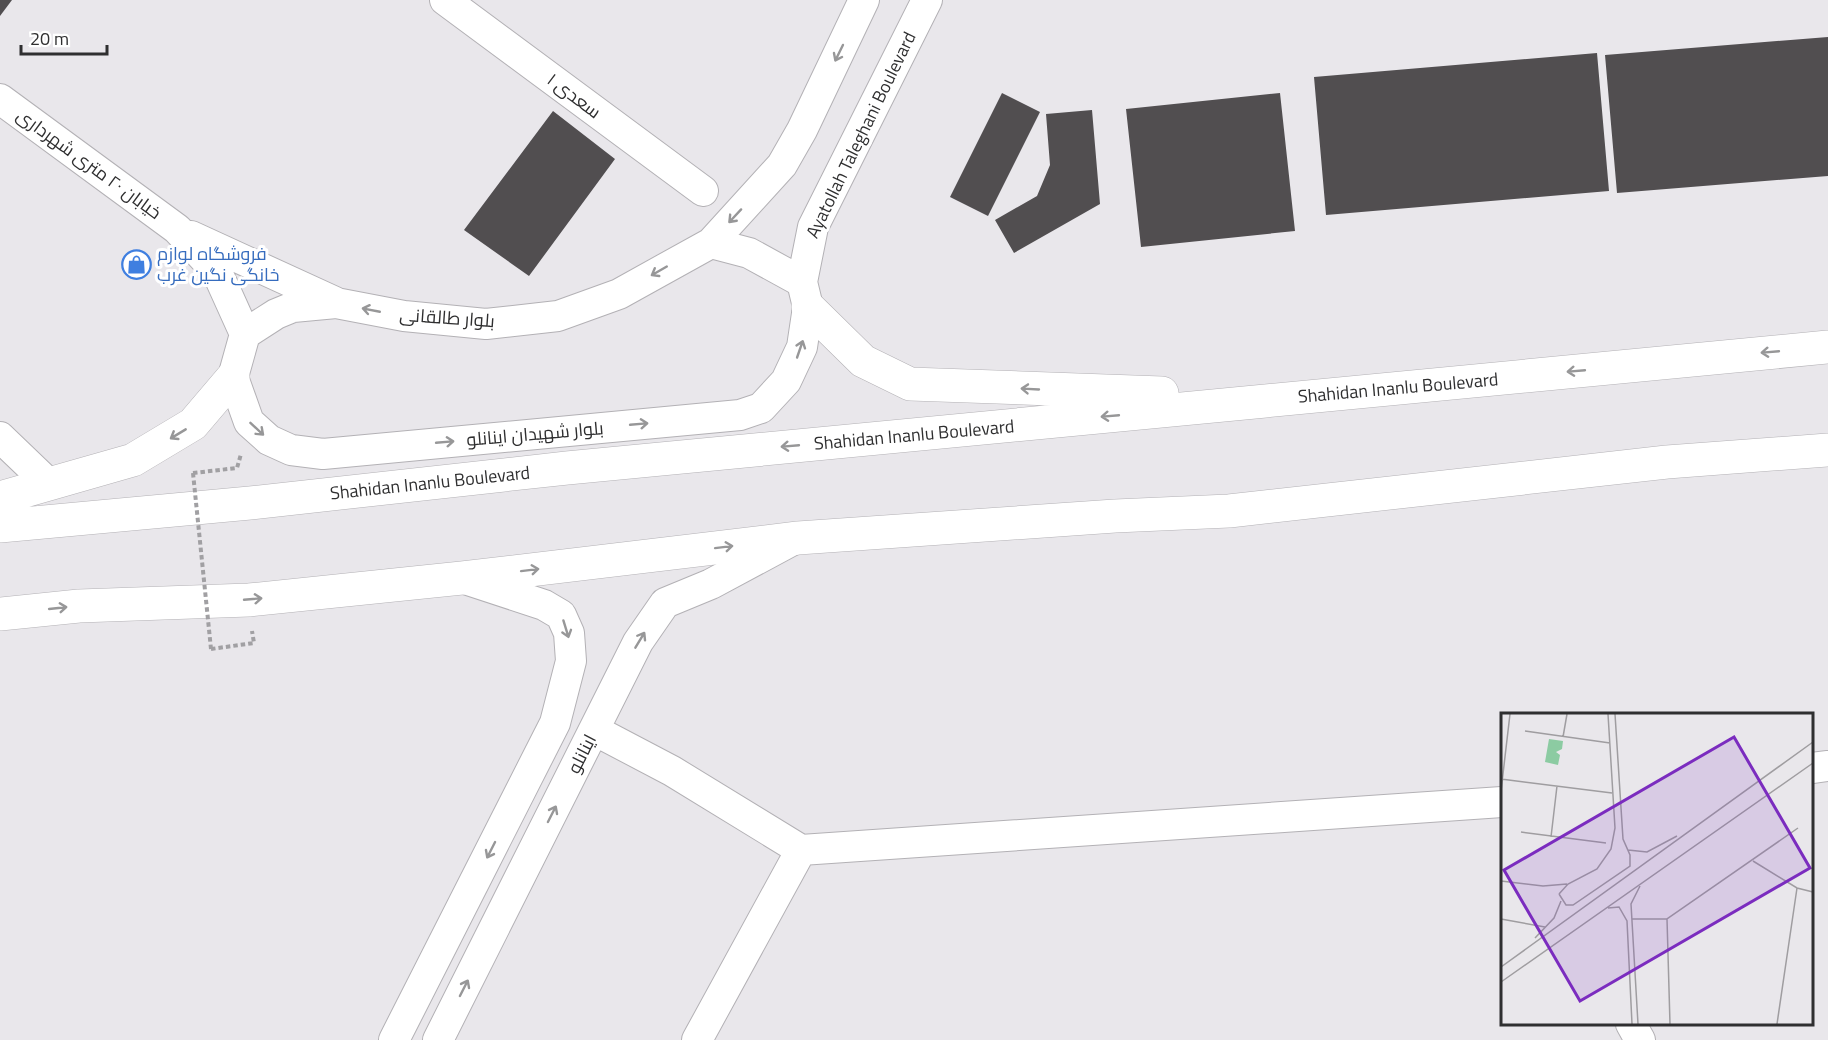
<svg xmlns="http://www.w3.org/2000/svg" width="1828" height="1040" viewBox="0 0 1828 1040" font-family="'Titillium Web',Cairo,sans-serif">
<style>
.building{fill:#514e50}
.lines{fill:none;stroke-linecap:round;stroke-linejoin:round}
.minor-casing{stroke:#b3b1b5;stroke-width:32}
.major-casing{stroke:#b3b1b5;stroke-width:34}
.path{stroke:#a1a0a3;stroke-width:4;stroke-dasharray:4.5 3;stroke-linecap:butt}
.minor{stroke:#fff;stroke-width:30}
.major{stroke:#fff;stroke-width:33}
.path-bridge{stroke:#a1a0a3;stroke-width:4;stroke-dasharray:4.5 3;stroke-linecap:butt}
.oneway{stroke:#979798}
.labels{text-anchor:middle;stroke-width:6;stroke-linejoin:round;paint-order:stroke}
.street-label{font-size:18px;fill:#2f2f30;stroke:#fff}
.shop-label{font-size:18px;fill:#366cbe;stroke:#fff;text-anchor:start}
.inset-road{fill:none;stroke:#9f9da0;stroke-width:1.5}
.view{fill:#7b2cbf;fill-opacity:0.15;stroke:#7b2cbf;stroke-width:3}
.inset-edge{fill:none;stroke:#2f2f30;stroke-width:3}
</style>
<rect width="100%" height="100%" fill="#e9e7eb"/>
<path class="building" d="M0 0H12L0 16Z
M1828 37V176L1617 193 1605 55Z
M1597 53 1609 191 1326 215 1314 77Z
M1002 93 1040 112 988 216 950 197Z
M1280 93 1295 231 1141 247 1126 109Z
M1092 110 1100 204 1014 253 995 220 1037 196 1050 165 1046 114Z
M553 111 615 159 529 276 464 230Z"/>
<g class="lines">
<defs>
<path id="minor" d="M445 0 703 191
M0 99 177 229 217 272 245 334
M191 236 335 302
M711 243 749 253 802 282
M245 334 233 377 249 422 269 440 291 450 323 454 740 415 761 408 786 381 802 347 808 307 802 282 813 227 927 0
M245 334 276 314 293 307 336 303 404 316 486 324 558 316 619 294 711 243 782 165 802 130 864 0
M0 437 49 484
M594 730 672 771 801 850
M1812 768 1828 766
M1631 1024 1640 1040
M394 1040 555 723 571 661 569 633 561 615 544 605 462 578
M438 1040 638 642 665 603 711 584 793 540
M697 1040 801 850 1502 802"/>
<path id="major" d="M808 307 863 361 910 384 1162 393
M0 498 133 460 193 424 233 377
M0 526 250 503 567 468 1828 347
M0 614 79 606 249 600 462 578 798 538 1115 516 1229 511 1667 462 1828 450"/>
</defs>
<use href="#minor" class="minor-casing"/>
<use href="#major" class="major-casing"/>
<path class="path" d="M193 473 237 468 241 454
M211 649 254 643 252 631"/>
<use href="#minor" class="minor"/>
<use href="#major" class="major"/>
<path class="path-bridge" d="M193 473 211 649"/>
</g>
<defs><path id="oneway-shaft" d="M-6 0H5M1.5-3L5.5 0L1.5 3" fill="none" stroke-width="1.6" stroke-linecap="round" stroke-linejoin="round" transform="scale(1.5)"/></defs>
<g class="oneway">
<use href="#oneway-shaft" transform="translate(839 53) rotate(116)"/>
<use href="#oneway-shaft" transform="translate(735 216) rotate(133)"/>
<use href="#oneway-shaft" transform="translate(659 271) rotate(150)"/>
<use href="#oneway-shaft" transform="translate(371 310) rotate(-169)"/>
<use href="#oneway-shaft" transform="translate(800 349) rotate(-71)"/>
<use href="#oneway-shaft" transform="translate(1770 352) rotate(175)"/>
<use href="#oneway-shaft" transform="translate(1576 371) rotate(175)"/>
<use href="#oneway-shaft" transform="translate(1030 389) rotate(-177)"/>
<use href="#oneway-shaft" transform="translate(1110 416) rotate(175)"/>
<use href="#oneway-shaft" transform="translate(639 424) rotate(-5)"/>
<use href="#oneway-shaft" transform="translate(257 429) rotate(43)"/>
<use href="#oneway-shaft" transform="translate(178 434) rotate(149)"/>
<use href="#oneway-shaft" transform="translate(445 442) rotate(-5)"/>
<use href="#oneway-shaft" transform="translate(790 446) rotate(175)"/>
<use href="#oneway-shaft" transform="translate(724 547) rotate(-7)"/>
<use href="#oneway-shaft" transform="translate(530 570) rotate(-7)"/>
<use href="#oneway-shaft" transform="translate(253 599) rotate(-5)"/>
<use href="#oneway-shaft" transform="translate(58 608) rotate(-6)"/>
<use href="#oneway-shaft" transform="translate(566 629) rotate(73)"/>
<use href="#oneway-shaft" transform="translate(640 640) rotate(-59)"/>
<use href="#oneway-shaft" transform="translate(552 814) rotate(-63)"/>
<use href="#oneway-shaft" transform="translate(491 850) rotate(117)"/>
<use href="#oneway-shaft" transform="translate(464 988) rotate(-63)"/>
</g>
<defs>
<symbol id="shop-ring" viewBox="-11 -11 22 22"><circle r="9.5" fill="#fff" stroke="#3f7fe0" stroke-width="1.5"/><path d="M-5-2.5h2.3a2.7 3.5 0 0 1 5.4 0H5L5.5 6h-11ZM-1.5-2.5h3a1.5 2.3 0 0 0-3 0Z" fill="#3f7fe0"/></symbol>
</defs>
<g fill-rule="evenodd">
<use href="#shop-ring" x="120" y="248" width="33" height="33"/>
</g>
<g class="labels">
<g class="street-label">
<text transform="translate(574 96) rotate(37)" y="6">سعدی ۱</text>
<text transform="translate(861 135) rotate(-64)" y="6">Ayatollah Taleghani Boulevard</text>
<text transform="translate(89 164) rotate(36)" y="6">خیابان ۲۰ متری شهرداری</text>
<text transform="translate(447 318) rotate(4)" y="6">بلوار طالقانی</text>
<text transform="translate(1398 388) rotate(-5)" y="6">Shahidan Inanlu Boulevard</text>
<text transform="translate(535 434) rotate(-5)" y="6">بلوار شهیدان اینانلو</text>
<text transform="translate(914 435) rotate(-5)" y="6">Shahidan Inanlu Boulevard</text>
<text transform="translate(430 483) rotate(-6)" y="6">Shahidan Inanlu Boulevard</text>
<text transform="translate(582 754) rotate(-63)" y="6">اینانلو</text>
</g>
<g class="shop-label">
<text x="157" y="260">فروشگاه لوازم<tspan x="157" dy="21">خانگی نگین غرب</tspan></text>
</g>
</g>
<g transform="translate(1501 713)">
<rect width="312" height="312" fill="#e9e7eb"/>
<path d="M48 26 62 28 61 36 55 39 59 42 57 52 44 49Z" fill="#8ccba2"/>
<path class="inset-road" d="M24 18 109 30M62 24 66 1M0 66 111 80M0 78 9 1M20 119 105 130M50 124 56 73M127 137 146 139 176 123M252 148 296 175 312 179M0 168 42 173 66 171M58 181 65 192H72L129 153V142L122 126 114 1M58 181 67 171 96 156 110 136 114 115 107 1M107 195 118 194 126 208 131 311M0 206 44 214M131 206H166M34 225 53 205 60 188M0 254 312 29M0 269 312 50M137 311 130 191 139 173M169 311 166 206 297 115M276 311 296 175"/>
<path class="view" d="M233 24 309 155 79 288 3 157Z"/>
<rect width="312" height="312" class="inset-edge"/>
</g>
<path d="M21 45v9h86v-9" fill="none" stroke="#2f2f30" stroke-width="3"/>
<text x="30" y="45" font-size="18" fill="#2f2f30" stroke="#ffffff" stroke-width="4.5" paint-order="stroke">20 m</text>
</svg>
